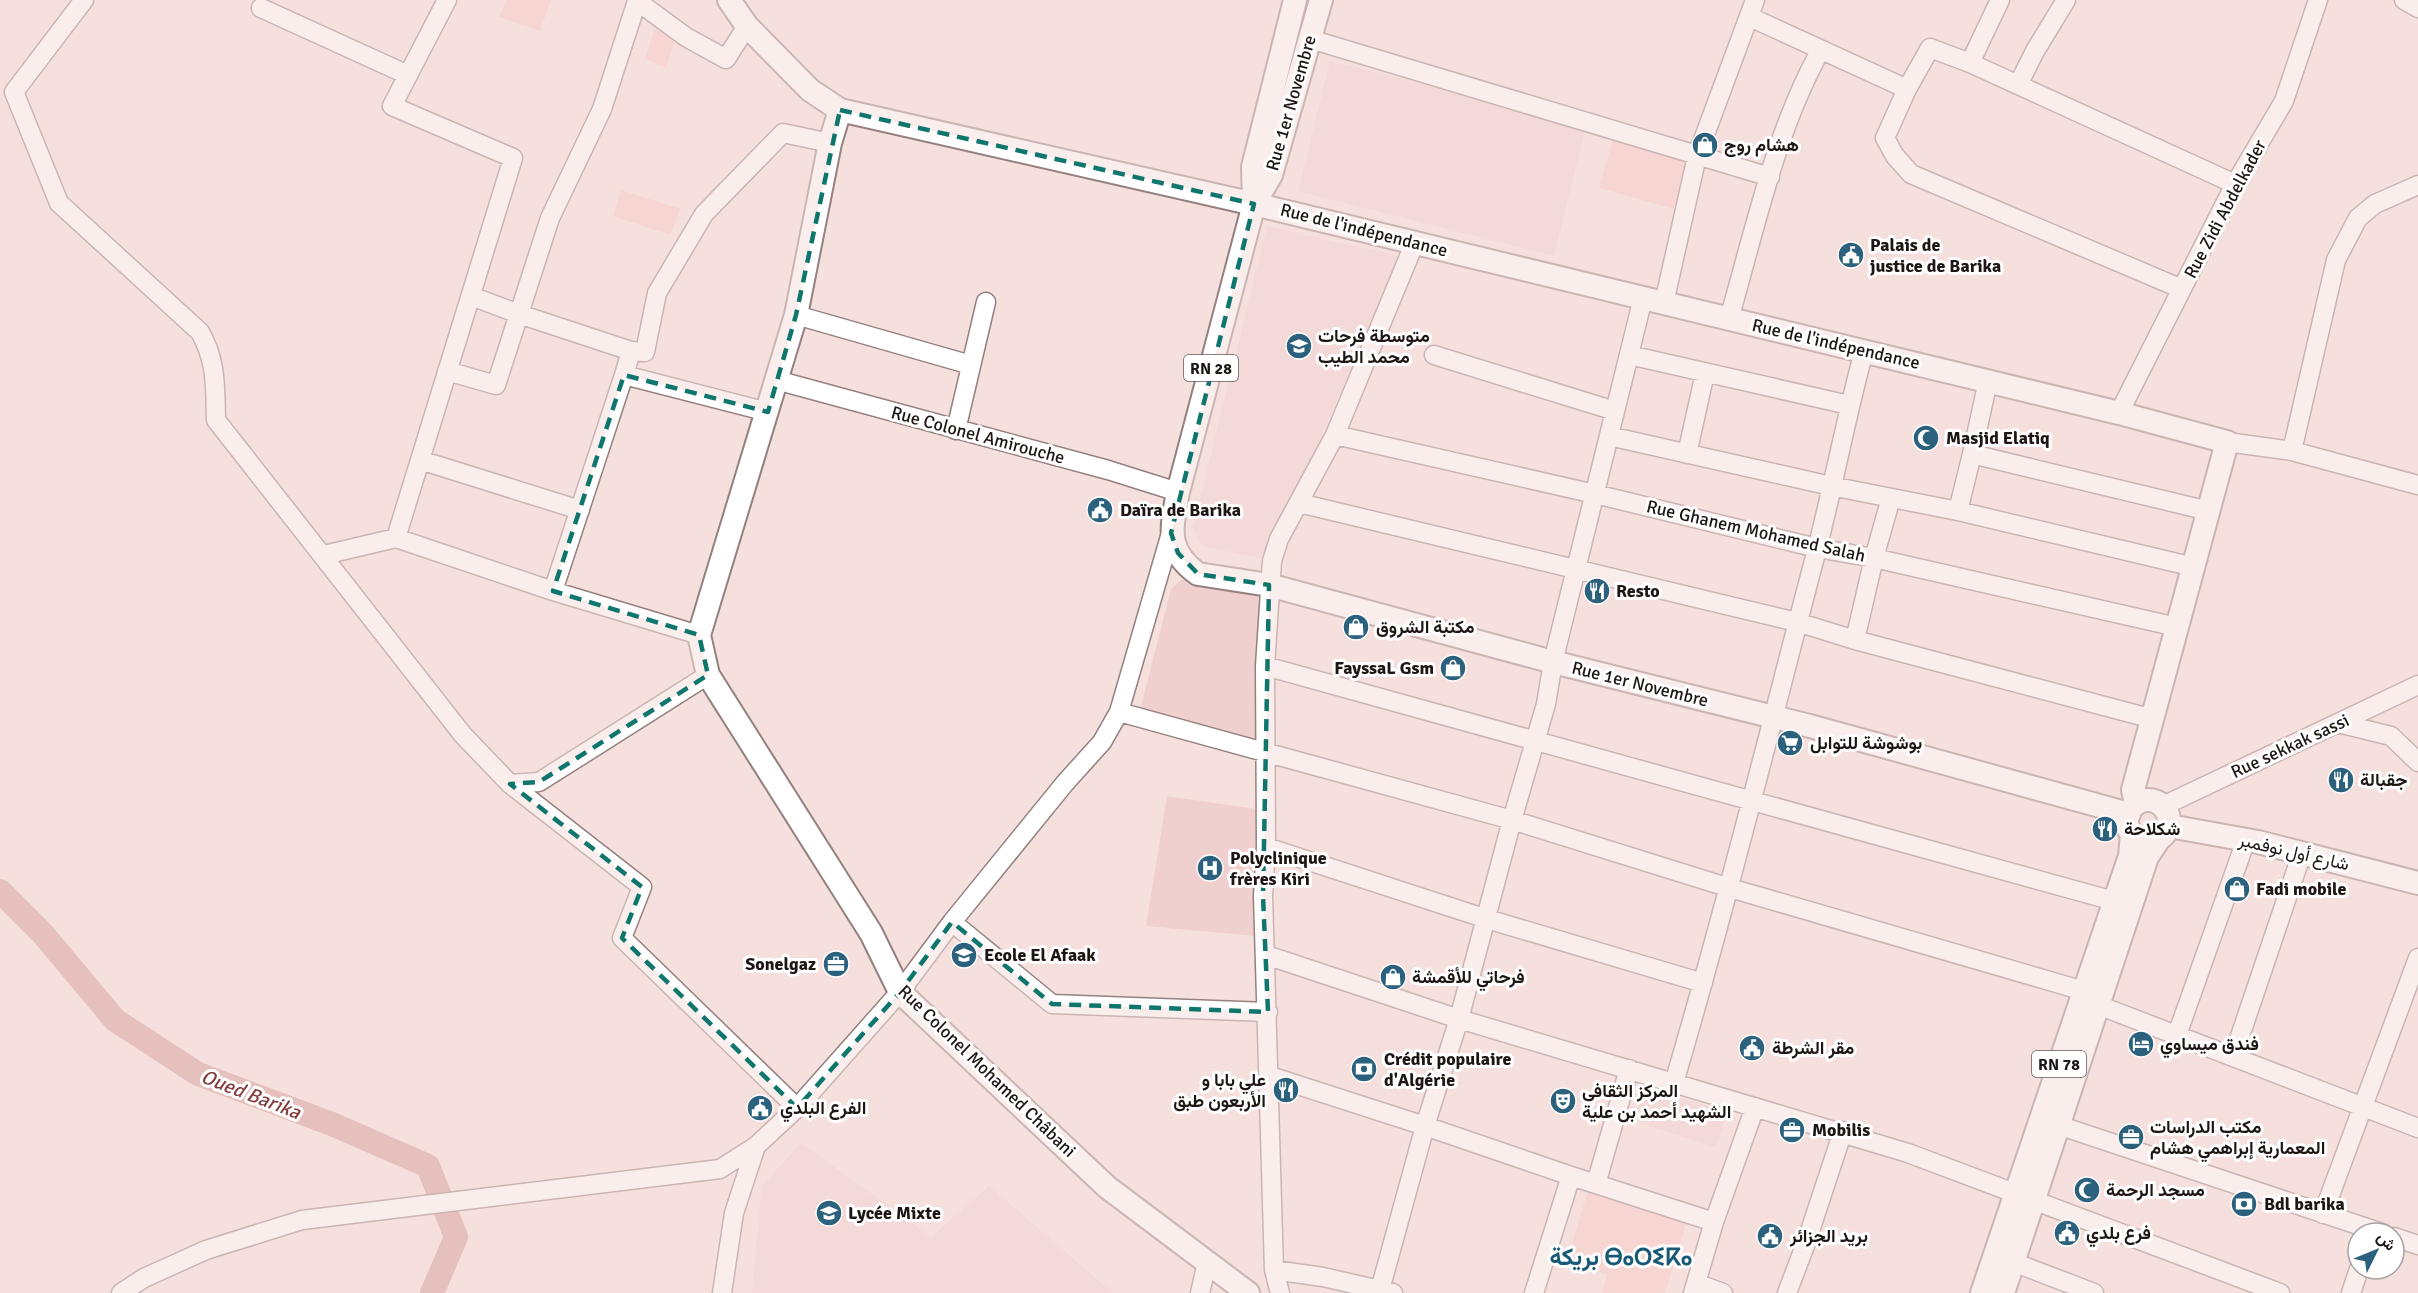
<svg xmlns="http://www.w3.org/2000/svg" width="2418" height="1293" viewBox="0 0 2418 1293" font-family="Signika,Vazirmatn,'Noto Sans Tifinagh',sans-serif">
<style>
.built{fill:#efd0ce}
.green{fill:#f9c8c4}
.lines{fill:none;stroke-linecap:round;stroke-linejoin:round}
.river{stroke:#d19a96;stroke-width:24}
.minor-casing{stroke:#94807f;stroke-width:21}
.major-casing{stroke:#94807f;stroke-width:26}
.minor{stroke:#fff;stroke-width:18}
.major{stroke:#fff;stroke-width:22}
.marked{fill:none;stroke:#0f766e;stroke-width:4.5;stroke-dasharray:12 8;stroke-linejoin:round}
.labels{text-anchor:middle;stroke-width:6;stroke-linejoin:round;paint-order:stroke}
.shield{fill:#fff;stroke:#615c5b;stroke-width:1.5}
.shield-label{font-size:16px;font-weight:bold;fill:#1d1615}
.street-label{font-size:18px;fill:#1d1615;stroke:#fff}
.poi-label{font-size:18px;font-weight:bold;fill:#1d1615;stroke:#fff;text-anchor:start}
.water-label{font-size:20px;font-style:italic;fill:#843e3c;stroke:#fff}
.district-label{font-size:24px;font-weight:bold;fill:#185977;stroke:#fff}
</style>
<rect width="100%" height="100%" fill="#f6e0de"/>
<path class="built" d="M1330 61 1586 126 1554 256 1298 191Z
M1267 226 1399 256 1268 560 1202 546 1193 528Z
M1187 578 1264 595 1261 747 1140 710 1171 589 1181 580Z
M1167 796 1263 810 1266 937 1146 926Z
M1644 1086 1727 1112 1716 1147 1633 1121Z
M801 1143 931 1237 989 1186 1113 1293H752L762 1186Z"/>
<path class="green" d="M506 0H551L540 31 499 17Z
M655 28 676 36 666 68 645 59Z
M1613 139 1699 163 1685 212 1599 188Z
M621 190 681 209 670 235 613 216Z
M1588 1191 1687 1221 1665 1293H1602L1607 1274 1566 1262Z"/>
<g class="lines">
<path class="river" d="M0 891 43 934 115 1020 198 1074 332 1124 428 1166 456 1237 432 1293"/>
<defs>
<path id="minor" d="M84 0 14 92 59 203 200 332C217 362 215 387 216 420L463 735 510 784 642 887 622 938 797 1108
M2404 0 2418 8
M261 8 408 75
M1750 17 1907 89
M1310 39 1770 177
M1970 63 2000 0
M2018 85 2035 51 2066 0
M2182 289 1911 174 1895 156 1885 138 1907 89 1930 48 1970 63 2235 184
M471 296 519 314 631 351
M1643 298 1553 662 1546 704 1512 820 1459 1019 1425 1126 1571 1176 1714 1222
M1664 303 1697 156 1755 0
M796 315 971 365
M1729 319C1755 229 1775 133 1820 51
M1434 355 1615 411
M1629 355 1849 405
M447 371 496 385 550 218 602 109 637 1 686 37 726 59 747 26
M624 375 631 351 645 352 657 293 704 214 783 133 830 143
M776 380 1108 470 1178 492
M2119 413 2235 184 2284 101 2318 0
M956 430 986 302
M1335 435 1595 494 1817 548 1874 558 2177 627
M1609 436 1831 486 1958 511 2194 567
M2227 442 2292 451 2418 485
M2292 451 2336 260 2358 218 2375 204 2418 185
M1687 454 1705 373
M1972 454 1988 381
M420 460 580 510
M1299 503 1797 622 1855 640 2153 719
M1958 511 1972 454 2209 511
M396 538 513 158 392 106 447 0
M324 555 396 538 553 591 699 635
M553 591 624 375 768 412
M1855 640 1874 558 1891 498
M1265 666 2114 901
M1119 712 1512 820 1730 888 2084 991
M2338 723 2391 736 2418 762
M510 784 539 782 708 675
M2163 806 2418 685
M1266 847 1487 919 1703 983
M952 922 1052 1004 1268 1012
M1266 955 1459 1019 1908 1153 2280 1293
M2098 1005 2418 1128
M2177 1035 2246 840
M2233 1057 2302 853
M1270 1076 1425 1126 1380 1290
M1674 1083C1726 906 1770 728 1817 549 1834 483 1846 417 1864 351
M2058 1125 2382 1233
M1596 1184 1629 1069
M2323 1214 2418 958
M2394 1237 2418 1245
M2013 1262 2094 1293
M1274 1270 1323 1277 1393 1293
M1696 1283 1714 1222 1755 1107
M121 1293 144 1278 206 1250 302 1220 720 1169 756 1146 797 1108 900 992 952 922 1065 783 1102 742 1119 712 1171 533
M722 1293 734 1213 756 1146
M1200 1293 1207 1262
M1280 1293 1274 1270 1263 896 1266 847 1265 666 1272 561 1279 539 1335 435 1415 242
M1534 1293 1571 1176
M1693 1293 1696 1283 1723 1293
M1787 1293 1806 1243 1843 1131
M2351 1293 2359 1269"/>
<path id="major" d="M729 0 747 26 810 90 840 110 1254 204 2119 413 2227 442 2133 790 2136 804
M1295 0 1253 167 1254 204 1178 492C1172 527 1164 550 1198 574L1269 585 1553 662 1810 726 2129 814
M840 110 830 143 796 315 699 635 708 675 871 933 900 992 1107 1187 1248 1293
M1254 204 1271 175 1321 0
M2127 821a21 21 0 1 1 42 0a21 21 0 1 1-42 0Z
M2169 826 2258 842 2418 883
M1982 1293 2130 856 2132 834
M2003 1293 2147 857 2159 839"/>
</defs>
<use href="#minor" class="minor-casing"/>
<use href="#major" class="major-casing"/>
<use href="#minor" class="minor"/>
<use href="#major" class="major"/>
</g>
<path d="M0 0H2418V1293H0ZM840 110 1254 204 1171 533 1178 553 1198 574 1269 585 1263 896 1268 1012 1052 1004 952 922 900 992 797 1108 622 938 642 887 510 784 539 782 708 675 699 635 553 591 624 375 768 412 796 315Z" fill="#f6e0de" fill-opacity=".55" fill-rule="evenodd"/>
<path class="marked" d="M840 110 1254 204 1171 533 1178 553 1198 574 1269 585 1263 896 1268 1012 1052 1004 952 922 900 992 797 1108 622 938 642 887 510 784 539 782 708 675 699 635 553 591 624 375 768 412 796 315Z"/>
<defs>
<symbol id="shop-disc" viewBox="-11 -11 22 22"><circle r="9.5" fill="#2b617d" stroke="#fff"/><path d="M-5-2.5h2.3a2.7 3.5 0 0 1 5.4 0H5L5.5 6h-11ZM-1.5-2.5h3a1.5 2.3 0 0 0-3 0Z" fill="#fff"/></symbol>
<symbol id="civic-disc" viewBox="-11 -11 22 22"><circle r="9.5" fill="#2b617d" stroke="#fff"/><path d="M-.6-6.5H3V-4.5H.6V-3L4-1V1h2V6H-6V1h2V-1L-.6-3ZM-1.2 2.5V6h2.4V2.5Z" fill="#fff"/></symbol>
<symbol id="school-disc" viewBox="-11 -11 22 22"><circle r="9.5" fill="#2b617d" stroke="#fff"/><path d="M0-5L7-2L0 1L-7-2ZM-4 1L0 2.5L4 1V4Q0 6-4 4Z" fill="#fff"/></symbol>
<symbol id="mosque-disc" viewBox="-11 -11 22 22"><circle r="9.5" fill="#2b617d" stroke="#fff"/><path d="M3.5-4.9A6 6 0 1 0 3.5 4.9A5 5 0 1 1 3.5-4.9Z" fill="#fff"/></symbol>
<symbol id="restaurant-disc" viewBox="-11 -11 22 22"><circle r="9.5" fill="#2b617d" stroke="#fff"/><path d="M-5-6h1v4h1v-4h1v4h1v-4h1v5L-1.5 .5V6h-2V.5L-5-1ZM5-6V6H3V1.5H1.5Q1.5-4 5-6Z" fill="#fff"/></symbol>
<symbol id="supermarket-disc" viewBox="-11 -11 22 22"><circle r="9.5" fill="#2b617d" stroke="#fff"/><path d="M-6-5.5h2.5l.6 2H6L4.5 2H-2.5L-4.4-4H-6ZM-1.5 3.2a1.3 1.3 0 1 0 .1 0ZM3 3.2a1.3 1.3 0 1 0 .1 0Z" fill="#fff"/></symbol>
<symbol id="hospital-disc" viewBox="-11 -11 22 22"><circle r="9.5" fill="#2b617d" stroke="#fff"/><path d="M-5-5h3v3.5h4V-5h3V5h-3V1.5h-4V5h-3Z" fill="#fff"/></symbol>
<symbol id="office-disc" viewBox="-11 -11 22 22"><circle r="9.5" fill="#2b617d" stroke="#fff"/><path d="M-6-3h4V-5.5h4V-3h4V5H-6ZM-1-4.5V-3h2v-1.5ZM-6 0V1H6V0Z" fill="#fff"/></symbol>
<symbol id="hotel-disc" viewBox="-11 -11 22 22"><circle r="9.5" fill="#2b617d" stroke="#fff"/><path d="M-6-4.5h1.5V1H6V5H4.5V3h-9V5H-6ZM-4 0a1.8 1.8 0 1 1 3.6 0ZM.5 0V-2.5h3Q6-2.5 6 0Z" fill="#fff"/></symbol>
<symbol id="bank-disc" viewBox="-11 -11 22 22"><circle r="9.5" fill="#2b617d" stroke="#fff"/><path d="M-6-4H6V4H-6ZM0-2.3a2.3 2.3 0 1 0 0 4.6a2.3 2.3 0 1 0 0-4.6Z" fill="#fff"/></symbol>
<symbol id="theatre-disc" viewBox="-11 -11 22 22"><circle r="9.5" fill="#2b617d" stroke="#fff"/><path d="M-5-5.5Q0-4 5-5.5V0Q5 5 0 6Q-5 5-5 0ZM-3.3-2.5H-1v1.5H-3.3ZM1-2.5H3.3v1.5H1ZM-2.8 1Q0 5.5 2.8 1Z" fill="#fff"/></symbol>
</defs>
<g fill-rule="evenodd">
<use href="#shop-disc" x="1690" y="130" width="30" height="30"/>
<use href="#civic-disc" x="1836" y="240" width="30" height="30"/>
<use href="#school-disc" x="1284" y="331" width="30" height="30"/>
<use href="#mosque-disc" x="1911" y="423" width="30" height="30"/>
<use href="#civic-disc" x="1085" y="495" width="30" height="30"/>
<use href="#restaurant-disc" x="1582" y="576" width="30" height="30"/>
<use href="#shop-disc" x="1341" y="612" width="30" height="30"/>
<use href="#shop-disc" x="1438" y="653" width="30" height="30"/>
<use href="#supermarket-disc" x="1775" y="728" width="30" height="30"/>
<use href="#restaurant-disc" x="2326" y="765" width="30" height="30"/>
<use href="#restaurant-disc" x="2090" y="814" width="30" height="30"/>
<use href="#hospital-disc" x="1195" y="853" width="30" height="30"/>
<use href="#shop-disc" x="2222" y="874" width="30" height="30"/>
<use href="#school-disc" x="949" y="940" width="30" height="30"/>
<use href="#office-disc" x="821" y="949" width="30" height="30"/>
<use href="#shop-disc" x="1378" y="962" width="30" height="30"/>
<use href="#hotel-disc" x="2126" y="1029" width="30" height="30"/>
<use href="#civic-disc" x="1737" y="1033" width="30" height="30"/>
<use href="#bank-disc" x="1349" y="1054" width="30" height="30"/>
<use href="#restaurant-disc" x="1271" y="1075" width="30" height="30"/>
<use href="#theatre-disc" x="1548" y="1086" width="30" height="30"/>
<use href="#civic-disc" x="745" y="1093" width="30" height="30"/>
<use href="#office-disc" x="1777" y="1115" width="30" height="30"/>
<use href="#office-disc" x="2116" y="1122" width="30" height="30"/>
<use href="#mosque-disc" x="2072" y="1175" width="30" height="30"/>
<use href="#bank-disc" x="2229" y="1189" width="30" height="30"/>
<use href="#school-disc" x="814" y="1198" width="30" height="30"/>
<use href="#civic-disc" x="2052" y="1218" width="30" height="30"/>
<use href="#civic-disc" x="1755" y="1221" width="30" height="30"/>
</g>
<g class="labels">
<g class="shield">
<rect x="1184" y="355" width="54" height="26" rx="4.5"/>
<rect x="2032" y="1051" width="54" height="26" rx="4.5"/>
</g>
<g class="shield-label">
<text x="1211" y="374">RN 28</text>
<text x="2059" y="1070">RN 78</text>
</g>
<g class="street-label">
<text transform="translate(1291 103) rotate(-74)" y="6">Rue 1er Novembre</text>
<text transform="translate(2225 209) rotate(-62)" y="6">Rue Zidi Abdelkader</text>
<text transform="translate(1364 230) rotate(14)" y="6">Rue de l'indépendance</text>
<text transform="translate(1836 344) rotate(13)" y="6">Rue de l'indépendance</text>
<text transform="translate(978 435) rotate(15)" y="6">Rue Colonel Amirouche</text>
<text transform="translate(1756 531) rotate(13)" y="6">Rue Ghanem Mohamed Salah</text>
<text transform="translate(1640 684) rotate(14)" y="6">Rue 1er Novembre</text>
<text transform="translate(2290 746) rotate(-25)" y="6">Rue sekkak sassi</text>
<text transform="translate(2294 852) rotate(13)" y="6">شارع أول نوفمبر</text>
<text transform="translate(987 1071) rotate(44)" y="6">Rue Colonel Mohamed Châbani</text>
</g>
<g class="poi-label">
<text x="1724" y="151">هشام روج</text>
<text x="1870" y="251">Palais de<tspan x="1870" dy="21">justice de Barika</tspan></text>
<text x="1318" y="342">متوسطة فرحات<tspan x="1318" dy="21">محمد الطيب</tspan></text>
<text x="1946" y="444">Masjid Elatiq</text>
<text x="1120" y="516">Daïra de Barika</text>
<text x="1616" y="597">Resto</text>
<text x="1376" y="633">مكتبة الشروق</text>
<text x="1434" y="674" text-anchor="end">FayssaL Gsm</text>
<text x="1810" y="749">بوشوشة للتوابل</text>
<text x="2360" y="786">جقبالة</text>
<text x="2124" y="835">شكلاحة</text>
<text x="1230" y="864">Polyclinique<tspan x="1230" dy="21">frères Kiri</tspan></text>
<text x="2256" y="895">Fadi mobile</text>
<text x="984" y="961">Ecole El Afaak</text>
<text x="816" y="970" text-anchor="end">Sonelgaz</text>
<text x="1412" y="983">فرحاتي للأقمشة</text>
<text x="2160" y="1050">فندق ميساوي</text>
<text x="1772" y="1054">مقر الشرطة</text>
<text x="1384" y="1065">Crédit populaire<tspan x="1384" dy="21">d'Algérie</tspan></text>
<text x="1266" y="1086" text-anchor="end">علي بابا و<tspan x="1266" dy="21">الأربعون طبق</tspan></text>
<text x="1582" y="1097">المركز الثقافي<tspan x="1582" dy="21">الشهيد أحمد بن علية</tspan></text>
<text x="780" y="1114">الفرع البلدي</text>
<text x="2150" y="1133">مكتب الدراسات<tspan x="2150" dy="21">المعمارية إبراهمي هشام</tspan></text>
<text x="1812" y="1136">Mobilis</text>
<text x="2106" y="1196">مسجد الرحمة</text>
<text x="2264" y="1210">Bdl barika</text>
<text x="848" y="1219">Lycée Mixte</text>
<text x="2086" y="1239">فرع بلدي</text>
<text x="1790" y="1242">بريد الجزائر</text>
</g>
<g class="water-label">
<text transform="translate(251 1094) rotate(21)" y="7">Oued Barika</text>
</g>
<g class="district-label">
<text x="1621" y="1265">بريكة ⴱⴰⵔⵉⴽⴰ</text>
</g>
</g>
<g transform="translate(2376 1251) rotate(47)"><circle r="28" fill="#ffffff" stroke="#a5a2a1" stroke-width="1.5"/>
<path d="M0-4.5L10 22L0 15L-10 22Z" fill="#2b617d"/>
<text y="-9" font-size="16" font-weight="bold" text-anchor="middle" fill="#1d1615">ش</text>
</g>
</svg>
